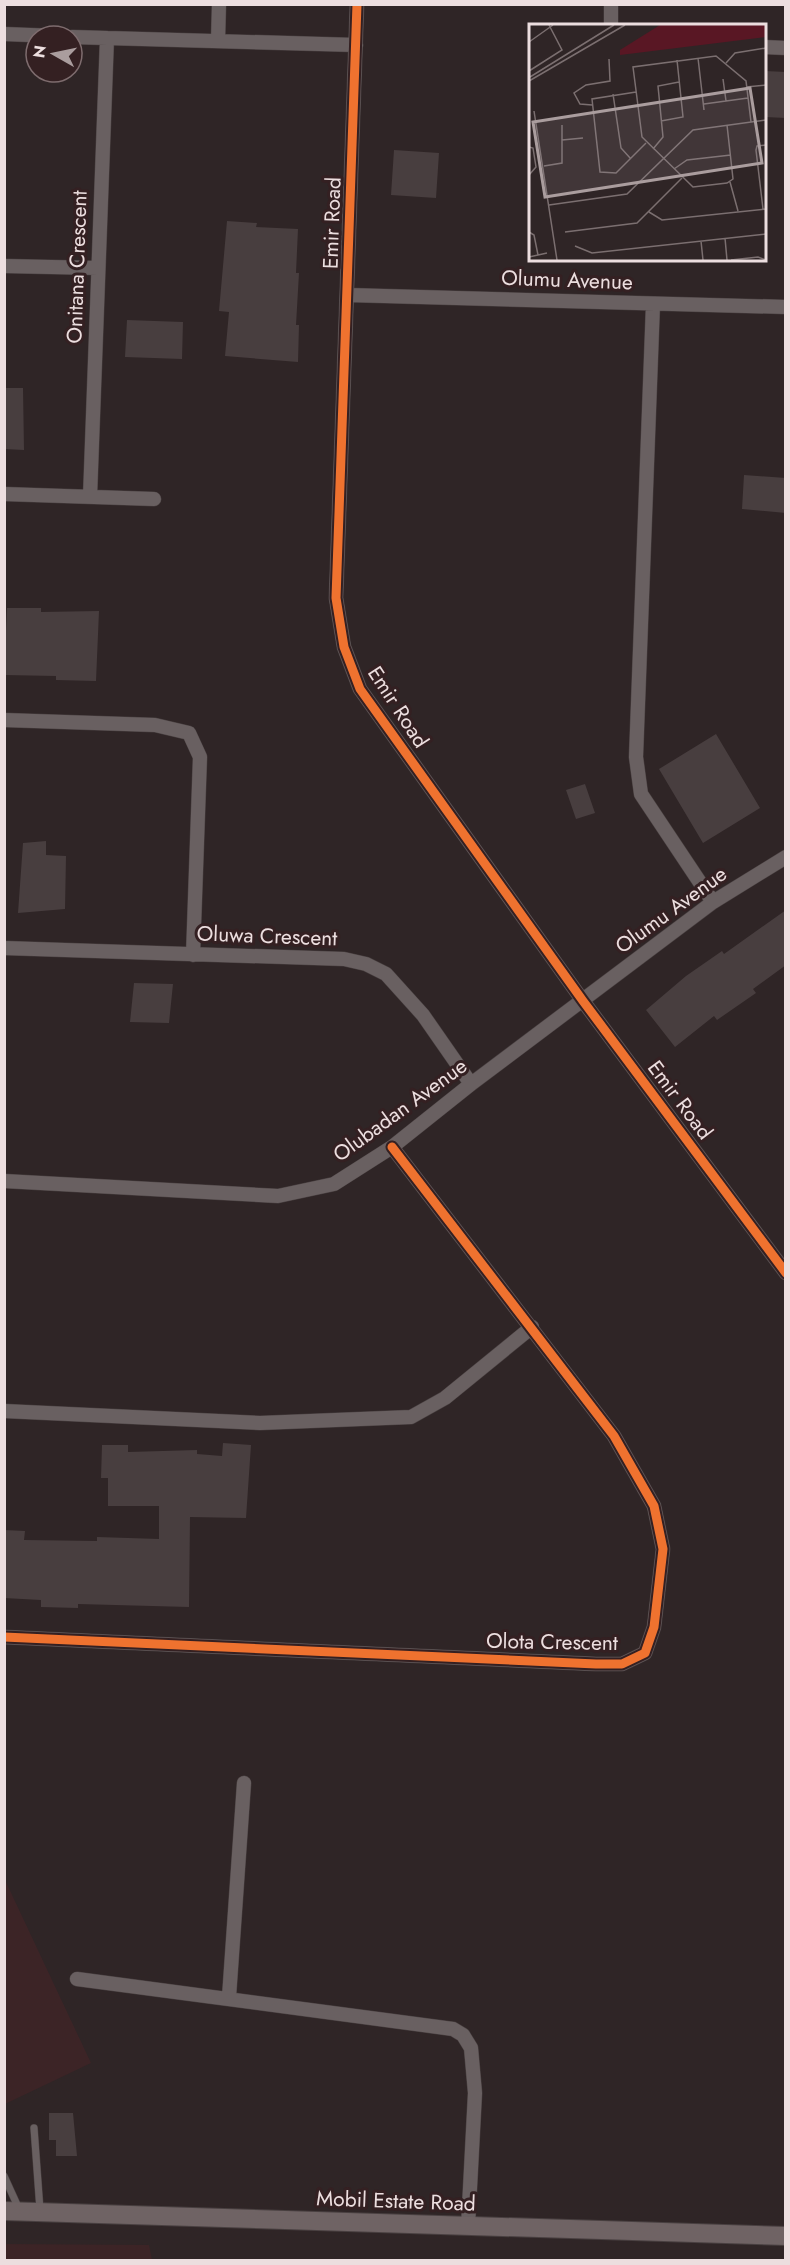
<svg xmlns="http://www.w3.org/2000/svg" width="790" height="2265" viewBox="0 0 790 2265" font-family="Jost,sans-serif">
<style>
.built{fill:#3c2426}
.building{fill:#483e3f}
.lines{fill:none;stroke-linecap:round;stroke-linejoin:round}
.service-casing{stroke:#494041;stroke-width:8}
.minor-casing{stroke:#494041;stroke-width:15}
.secondary-casing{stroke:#494041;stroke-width:20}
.service{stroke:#696061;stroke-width:7}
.minor{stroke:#696061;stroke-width:14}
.secondary{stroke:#6f6364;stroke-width:18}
.cycleway-casing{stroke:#342022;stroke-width:13}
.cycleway{stroke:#ef722f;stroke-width:9}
.labels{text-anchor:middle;stroke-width:6;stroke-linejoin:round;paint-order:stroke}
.street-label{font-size:21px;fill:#ecdedf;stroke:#342022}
.inset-road{fill:none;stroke:#7b6f70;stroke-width:1.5}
.view{fill:#aa9d9e;fill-opacity:0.15;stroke:#aa9d9e;stroke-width:3}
.inset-edge{fill:none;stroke:#ecdedf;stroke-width:3}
</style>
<rect width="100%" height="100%" fill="#2f2526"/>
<path class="built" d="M5 1880 91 2063 5 2104H4Z
M5 2244 149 2245 152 2260H5Z"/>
<path class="building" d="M765 71 786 72V118L765 117Z
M394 150 439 153 436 198 391 195Z
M227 221 257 223 256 227 298 229 296 273H299L296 325H299L298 362 225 356 229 312 219 311Z
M127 320 183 322 182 359 125 357Z
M4 388H23L24 450 4 449Z
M744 475 786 478V513L742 509Z
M7 608H41V612L99 611 96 681 56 680V676L4 675Z
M716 734 760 808 703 843 659 769Z
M585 784 595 813 576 819 566 790Z
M46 841V855L66 856 65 909 18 913 23 843Z
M786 910V965L753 989 756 993 717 1020 714 1016 675 1047 646 1010 686 976 722 951 724 954Z
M134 983 173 984 169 1023 130 1022Z
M223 1443 251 1445 246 1518 190 1517 189 1607 78 1604V1608L41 1607V1600L4 1598V1530L25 1531 24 1540 97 1541V1537L159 1539V1506H108V1478H101L102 1445H128V1452L197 1450V1454L222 1456Z
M49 2113H73L77 2156H56V2140H49Z"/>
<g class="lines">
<defs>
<path id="service" d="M34 2128 40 2210
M4 2176 19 2209"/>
<path id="minor" d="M357 4 336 598 344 647 360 689 583 1001 786 1273
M611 4V26
M4 34 56 36
M72 37 356 45
M218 41 219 4
M764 47 786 48
M4 266 98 268
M348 295 786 307
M653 304 636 757 641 794 713 902
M4 494 154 499
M90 497 107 38
M4 720 155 725 189 733 200 757 193 955
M4 948 344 959 366 964 386 974 423 1015 471 1084
M4 1181 278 1196 334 1184 392 1147 471 1084 713 902 786 857
M4 1411 260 1423 411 1417 445 1398 532 1327
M4 1637 596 1664H622L645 1653 654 1627 663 1549 654 1506 614 1436 392 1147
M77 1979 453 2029 463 2035 471 2048 475 2093 468 2226
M229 1997 244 1783"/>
<path id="secondary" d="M4 2211 786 2236"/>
</defs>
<use href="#service" class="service-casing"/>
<use href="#minor" class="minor-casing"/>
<use href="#secondary" class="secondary-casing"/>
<use href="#service" class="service"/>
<use href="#minor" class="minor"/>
<use href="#secondary" class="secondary"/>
<defs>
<path id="cycleway" d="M357 4 336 598 344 647 360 689 583 1001 786 1273
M4 1637 596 1664H622L645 1653 654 1627 663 1549 654 1506 614 1436 392 1147"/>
</defs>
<use href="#cycleway" class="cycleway-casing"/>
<use href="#cycleway" class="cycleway"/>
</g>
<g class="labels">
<g class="street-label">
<text transform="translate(332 223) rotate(-88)" y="7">Emir Road</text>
<text transform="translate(77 267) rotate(-88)" y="7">Onitana Crescent</text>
<text transform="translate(567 280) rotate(2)" y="7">Olumu Avenue</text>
<text transform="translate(398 707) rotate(57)" y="7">Emir Road</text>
<text transform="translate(671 910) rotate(-36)" y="7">Olumu Avenue</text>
<text transform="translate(267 936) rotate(2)" y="7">Oluwa Crescent</text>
<text transform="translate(680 1100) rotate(53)" y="7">Emir Road</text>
<text transform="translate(400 1110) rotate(-36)" y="7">Olubadan Avenue</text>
<text transform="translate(552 1642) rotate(1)" y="7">Olota Crescent</text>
<text transform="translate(396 2201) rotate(2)" y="7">Mobil Estate Road</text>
</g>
</g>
<g transform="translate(529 24)">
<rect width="237" height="237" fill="#2f2526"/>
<path d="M131 1H237V13L91 31V26Z" fill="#591724"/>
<path class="inset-road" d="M0 18 24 1M169 34 175 86M197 39 206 29 237 24M0 47 33 26 20 1M1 53 85 1M194 55 197 77M0 57 96 1M217 63 237 61M107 68 63 75 71 148 87 149 117 119M84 70 92 124 102 135M175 80 219 74M63 81 51 80 45 69 57 61 81 57 80 35M5 87 28 236M132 97 154 93 148 36M198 101 204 155 198 159 164 163 113 113 104 43 187 32 217 57 222 98M33 116 54 114M0 123 4 124 7 143 0 151M124 125 134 113 129 62 150 58M15 142 33 139V101M145 145 158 136 202 131M201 158 209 187M20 181 98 170 164 106 237 96M234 185 227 126 228 122 237 121M120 188 133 196 237 185M0 208 5 211 9 231M36 208 108 199 153 154M196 214 198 236M172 217 174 236M46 222 63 229 237 210M0 233 18 229M202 236 229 233 237 236"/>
<path class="view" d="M221 64 233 139 16 173 4 98Z"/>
<rect width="237" height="237" class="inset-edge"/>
</g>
<rect width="790" height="2265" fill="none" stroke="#ecdedf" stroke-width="12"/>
<g transform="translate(54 54) rotate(279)"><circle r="28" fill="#342022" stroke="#7e6c6e" stroke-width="1.5"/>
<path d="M0-4.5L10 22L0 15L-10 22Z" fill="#aa9d9e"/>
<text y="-9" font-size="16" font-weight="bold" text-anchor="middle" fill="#ecdedf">N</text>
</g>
</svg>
